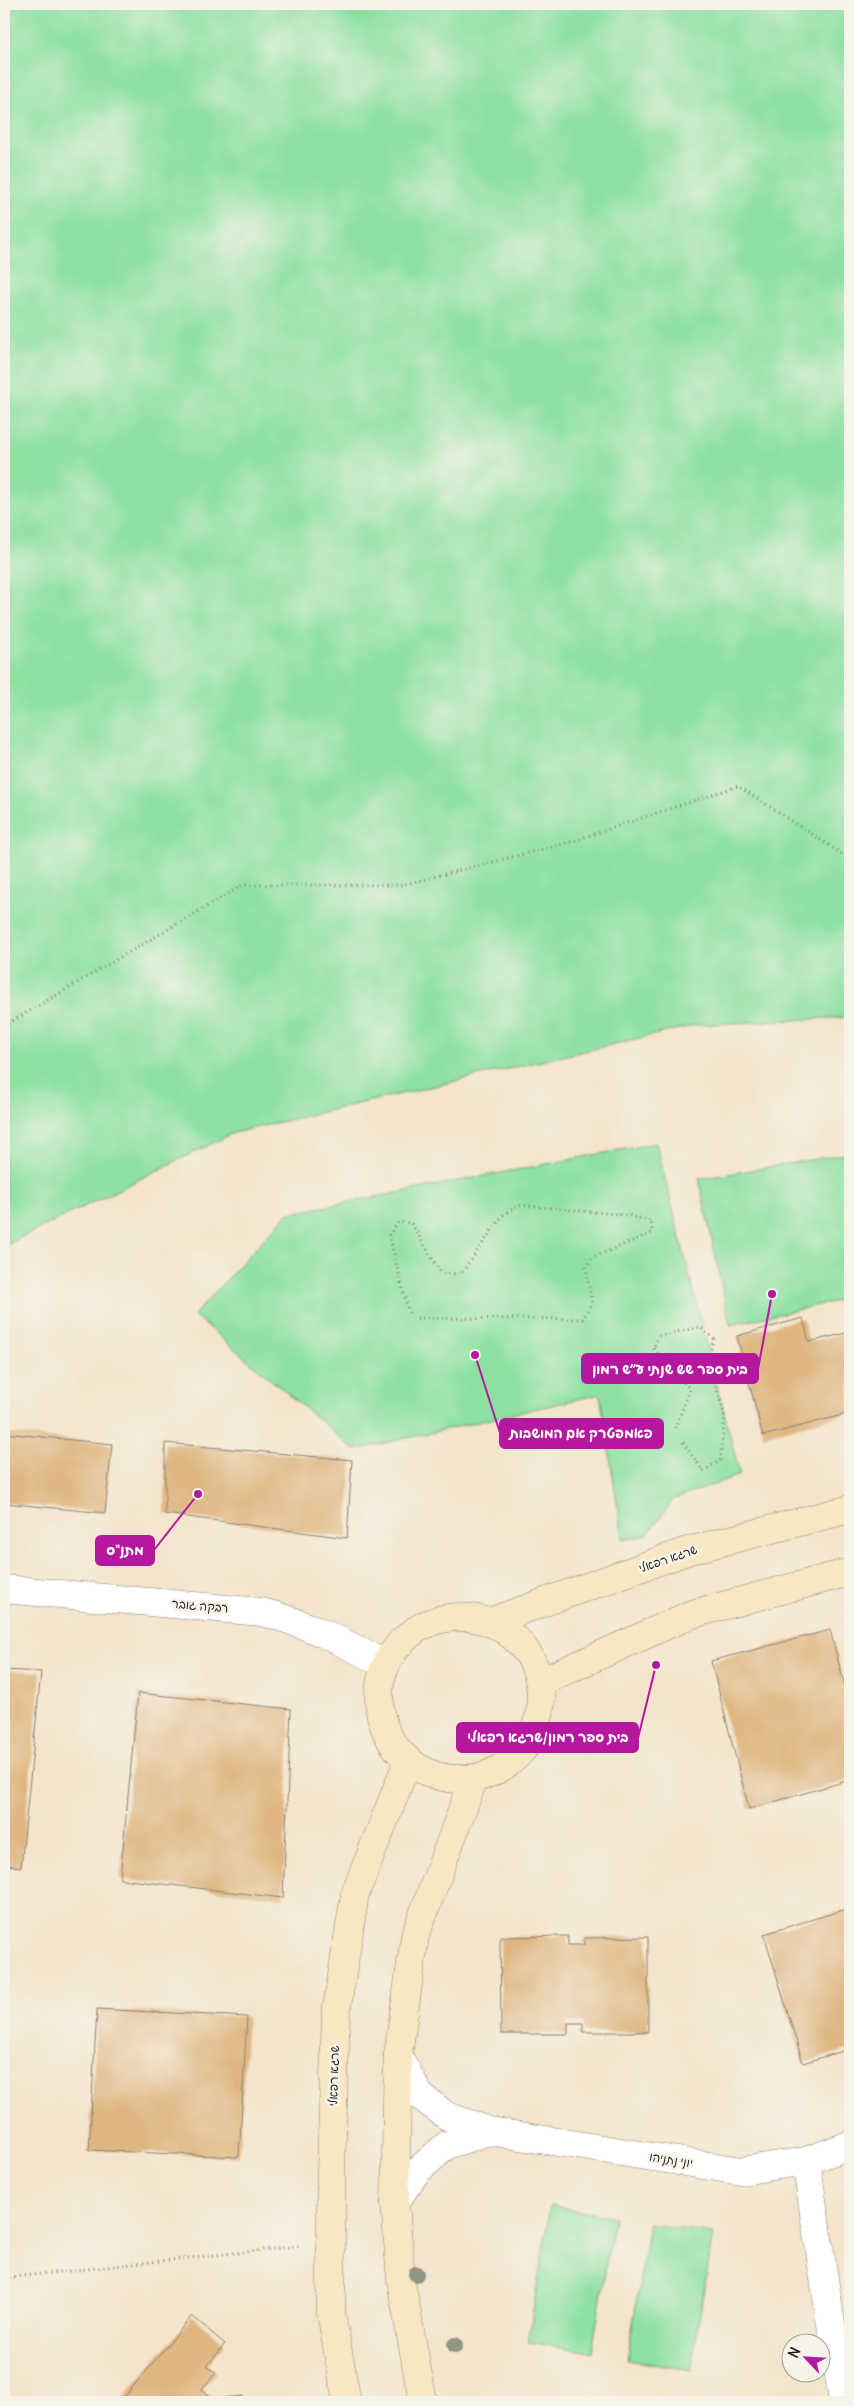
<svg xmlns="http://www.w3.org/2000/svg" width="854" height="2406" viewBox="0 0 854 2406" font-family="Delius,'Playpen Sans Hebrew',sans-serif">
<style>
.green{fill:#8be0a2;stroke:#547e5f}
.building{fill:#dfb681}
.lines{fill:none;stroke-linecap:round;stroke-linejoin:round}
.street-casing{stroke:#888074;stroke-width:29}
.secondary-casing{stroke:#888074;stroke-width:29}
.path{stroke:#888074;stroke-width:3;stroke-dasharray:1 4;stroke-linecap:butt}
.street{stroke:#fff;stroke-width:28}
.secondary{stroke:#f7e8c3;stroke-width:28}
.tree{fill:#8f9681}
.labels{text-anchor:middle;stroke-width:5;stroke-linejoin:round;paint-order:stroke}
.street-label{font-size:12px;fill:#1c1c1c;stroke:#f7f3e8}
.leader{fill:none;stroke:#b5179e;stroke-width:2}
.callout-dot{fill:#b5179e;stroke:#f7f3e8;stroke-width:2}
.callout{fill:#b5179e;stroke:#b5179e;stroke-width:2}
.callout-label{font-size:14px;text-anchor:middle;font-weight:bold;fill:#fff}
</style>
<rect width="100%" height="100%" fill="#f7f3e8"/>
<filter id="ink" filterUnits="userSpaceOnUse"><feTurbulence type="fractalNoise" baseFrequency=".02" numOctaves="2"/><feDisplacementMap in="SourceGraphic" scale="10" xChannelSelector="R" yChannelSelector="G"/><feConvolveMatrix kernelMatrix="1 2 1 2 8 2 1 2 1" color-interpolation-filters="sRGB"/></filter>
<filter id="wash" filterUnits="userSpaceOnUse"><feTurbulence type="fractalNoise" baseFrequency=".0096" numOctaves="4" result="noise"/><feDisplacementMap in="SourceGraphic" scale="20" xChannelSelector="R" yChannelSelector="G"/><feGaussianBlur stdDeviation="1.12" result="paint"/><feColorMatrix in="noise" values="0 0 0 0 0 0 0 0 0 0 0 0 0 0 0 0 0 1.4 0 .05"/><feComposite in="paint" operator="in"/></filter>
<g filter="url(#wash)">
<rect width="100%" height="100%" fill="#f3e4cb"/>
<path class="green" d="M4 4H850V1017L696 1025 233 1133 4 1246Z
M656 1143 740 1475 674 1499 647 1535 623 1540 600 1394 355 1450 194 1315 287 1214Z
M850 1153V1298L730 1325 699 1179Z
M550 2206 614 2217 592 2352 528 2342Z
M649 2224 713 2234 691 2370 627 2360Z"/>
<g id="blocks">
<path class="building" d="M803 1318 809 1342 850 1332V1413L763 1436 737 1336Z
M4 1433 112 1444 105 1513 4 1503Z
M165 1443 352 1460 347 1538 165 1514Z
M830 1630 850 1705V1780L749 1809 711 1661Z
M4 1670 41 1672 21 1867 4 1865Z
M138 1693 291 1709 283 1898 120 1879Z
M850 1908V2049L803 2063 764 1934Z
M568 1936V1945H584V1938L648 1937V2032H583V2023H568V2034H501L500 1937Z
M97 2009 247 2017 239 2157 89 2150Z
M192 2316 225 2344 207 2366 216 2373 202 2389 213 2399 243 2396V2402H120Z"/>
</g>
</g>
<g filter="url(#ink)">
<use href="#blocks" fill-opacity="0" stroke="#888074" stroke-width="1"/>
<g class="lines">
<defs>
<path id="street" d="M4 1589 262 1612C309 1624 343 1642 386 1665
M398 2055 420 2096 447 2116 489 2131 741 2171 806 2161 850 2145
M806 2161 843 2402
M395 2202 417 2171 447 2145 489 2131"/>
<path id="secondary" d="M379 1698a81 81 0 1 1 162 0a81 81 0 1 1-162 0Z
M489 1622 687 1551 850 1509
M540 1682 692 1614 850 1572
M347 2402 331 2313V2171L336 2013 355 1894 408 1761
M423 2402 401 2281 395 2202 398 2055 415 1936 474 1778"/>
</defs>
<use href="#street" class="street-casing"/>
<use href="#secondary" class="secondary-casing"/>
<path class="path" d="M4 1026 243 885H402L567 843 738 786 850 859
M409 1313 389 1235 398 1222 411 1223 441 1273 461 1274 502 1216 518 1205 627 1215 651 1221 652 1233 593 1257 586 1267 592 1303 583 1319 417 1318
M675 1428 690 1389 653 1348 659 1336 700 1327 714 1339 708 1359 725 1417 720 1461 703 1471 682 1441
M4 2278 300 2246"/>
<use href="#street" class="street"/>
<use href="#secondary" class="secondary"/>
</g>
<g class="tree">
<circle cx="416" cy="2274" r="8"/>
<circle cx="455" cy="2345" r="8"/>
</g>
</g>
<g class="labels">
<g class="street-label">
<text transform="translate(668 1559) rotate(-19)" y="4">שרגא רפאלי</text>
<text transform="translate(200 1606) rotate(5)" y="4">רבקה גובר</text>
<text transform="translate(334 2076) rotate(-88)" y="4">שרגא רפאלי</text>
<text transform="translate(671 2160) rotate(9)" y="4">יוני נתניהו</text>
</g>
</g>
<path class="leader" d="M772 1294L758 1369M475 1355L500 1433M198 1494L154 1550M656 1665L638 1738"/>
<g class="callout-dot">
<circle cx="772" cy="1294" r="5"/>
<circle cx="475" cy="1355" r="5"/>
<circle cx="198" cy="1494" r="5"/>
<circle cx="656" cy="1665" r="5"/>
</g>
<g class="callout">
<rect x="582" y="1354" width="176" height="29" rx="5"/>
<rect x="500" y="1419" width="163" height="29" rx="5"/>
<rect x="96" y="1536" width="58" height="29" rx="5"/>
<rect x="457" y="1723" width="181" height="29" rx="5"/>
</g>
<g class="callout-label">
<text x="670" y="1374">בית ספר שש שנתי ע״ש רמון</text>
<text x="581" y="1438">פאמפטרק אם המושבות</text>
<text x="125" y="1555">מתנ"ס</text>
<text x="548" y="1742">בית ספר רמון/שרגא רפאלי</text>
</g>
<rect width="854" height="2406" fill="none" stroke="#f7f3e8" stroke-width="20"/>
<g transform="translate(806 2358) rotate(295)"><circle r="24" fill="#f7f3e8" stroke="#9f9d96"/>
<path d="M0-4L9 19L0 12L-9 19Z" fill="#b5179e"/>
<text y="-8" font-size="14" font-weight="bold" text-anchor="middle" fill="#1c1c1c">N</text>
</g>
</svg>
